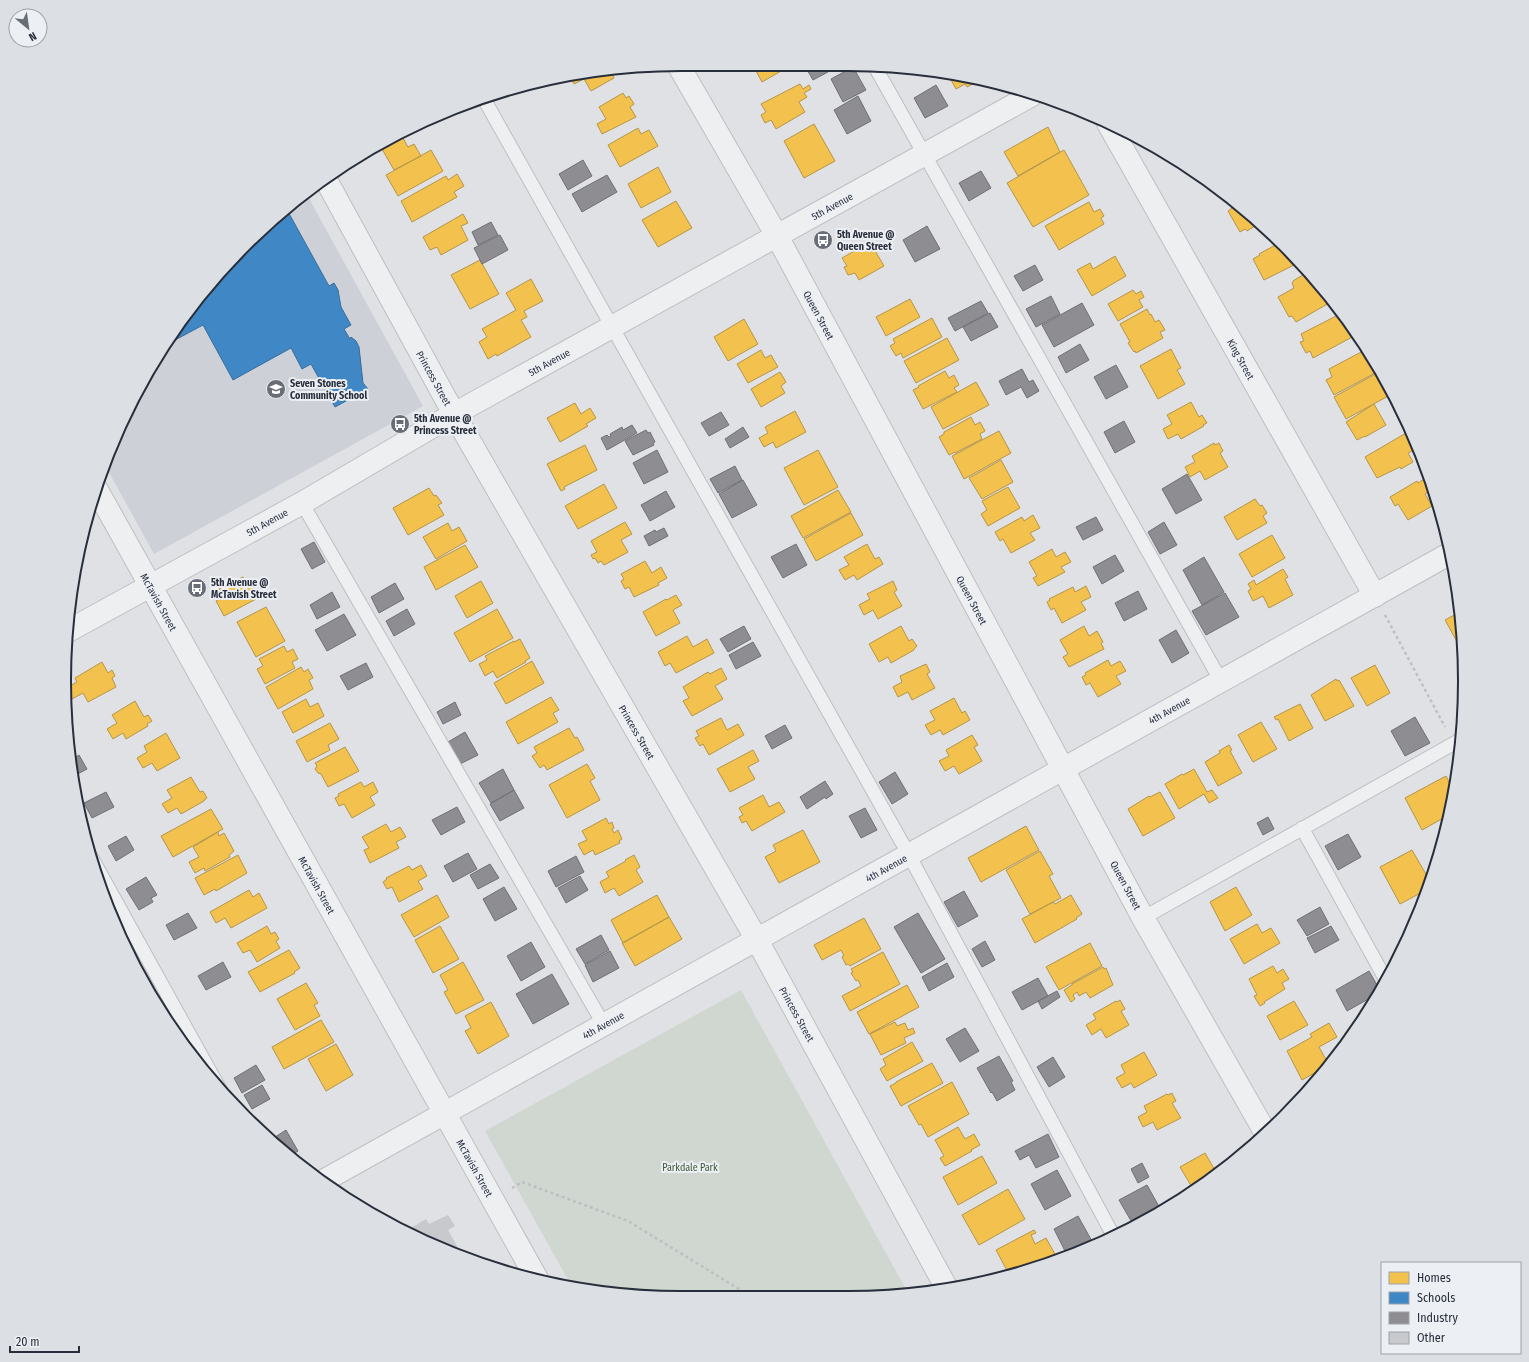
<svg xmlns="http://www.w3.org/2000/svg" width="1529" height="1362" viewBox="0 0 1529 1362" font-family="'Fira Sans Condensed',sans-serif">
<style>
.built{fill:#cdd0d7}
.green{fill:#cfd7d0}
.homes{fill:#f2c14e;stroke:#b59548}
.schools{fill:#3f88c5;stroke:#386d9c}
.industry{fill:#8d8d92;stroke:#6f7078}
.building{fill:#c7c9cc}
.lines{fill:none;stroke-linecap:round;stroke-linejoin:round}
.service-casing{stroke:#bdbfc2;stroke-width:15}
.minor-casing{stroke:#bdbfc2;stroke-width:24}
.tertiary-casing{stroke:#bdbfc2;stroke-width:24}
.path{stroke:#bdbfc4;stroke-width:2.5;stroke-dasharray:3 3;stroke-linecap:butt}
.service{stroke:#eeeff0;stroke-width:13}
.minor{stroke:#eeeff0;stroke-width:22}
.tertiary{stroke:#eeeff0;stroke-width:22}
.labels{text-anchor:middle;stroke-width:4;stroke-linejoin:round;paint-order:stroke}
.street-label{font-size:10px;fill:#282e3b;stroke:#eceff4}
.poi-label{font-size:10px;font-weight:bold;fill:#282e3b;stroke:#eceff4;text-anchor:start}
.park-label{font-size:10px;fill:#3a5636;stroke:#eceff4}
.rim{fill:none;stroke:#282e3b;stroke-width:2}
</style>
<rect width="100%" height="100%" fill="#dfe1e4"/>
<path class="built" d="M306 193 423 406 154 554 105 465 111 445 147 373 191 306 274 217Z"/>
<path class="green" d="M741 990 908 1293 888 1297H640L571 1285 485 1131Z"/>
<path class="homes" d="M754 67H788L762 82Z
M601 69H614L615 72 612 74 614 78 591 91 584 79 574 84 569 75Z
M958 74 968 76 980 80 967 87 965 84 956 89 950 78Z
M800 84 803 89 809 85 811 89 804 93 807 97 799 102 805 112 776 129 771 120 765 123 761 115 766 112 761 104Z
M623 93 626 98 629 96 634 104 630 107 636 117 602 134 597 124 606 119 599 107Z
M814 124 835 161 804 178 784 141Z
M415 125 416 127 376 150 374 147Z
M1048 127 1060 152 1018 176 1004 152Z
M638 128 641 134 649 130 658 146 620 167 608 145Z
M403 138 408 147 414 144 421 156 394 170 382 149Z
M431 150 443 171 398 196 386 175Z
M1064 150 1089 195 1033 227 1007 183Z
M658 167 671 192 641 208 628 184Z
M457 174 464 186 454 192 457 197 412 222 401 201 446 176 448 180Z
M676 201 692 228 658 247 642 220Z
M1089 202 1094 212 1100 209 1104 216 1101 218 1104 224 1059 250 1045 226Z
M1237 204 1255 217 1260 223 1247 231 1245 229 1240 232 1228 211Z
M463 214 468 223 461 226 468 240 441 255 437 247 430 250 423 237Z
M870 242 884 266 859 280 855 273 848 275 844 267 847 266 842 258Z
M1279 243 1298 263 1264 280 1253 259 1260 255 1259 254Z
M1115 256 1126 276 1092 296 1077 270 1090 263 1093 269Z
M480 260 499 294 470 309 451 275Z
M1306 273 1309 279 1312 278 1324 291 1331 302 1296 322 1292 316 1289 317 1278 297 1294 288 1292 283 1293 282V281Z
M531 279 543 301 524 311 527 317 521 320 531 337 497 356 496 354 488 359 479 342 487 337 482 329 516 310 506 293Z
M1133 290 1136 294 1141 291 1144 297 1139 300 1143 307 1118 321 1108 304Z
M910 299 920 317 886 336 876 317Z
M1147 309 1150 315 1151 314 1155 322 1159 320 1165 330 1160 332 1163 338 1136 353 1135 351 1134 352 1128 343 1130 342 1120 324Z
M1340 314 1342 318 1344 316 1356 335 1313 358 1310 351 1306 353 1300 342 1304 341 1301 334Z
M932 318 942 337 903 358 901 353 896 356 890 346 895 343 893 339Z
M744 319 758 344 728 361 714 337Z
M947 338 959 360 916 383 904 361Z
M1171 349 1181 368 1177 370 1185 384 1158 399 1140 366Z
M761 350 765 358 771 355 778 367 748 383 737 364Z
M1365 350 1377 372 1334 395 1326 380 1332 377 1329 369Z
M945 371 949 378 954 375 959 385 954 388 957 392 923 409 913 390 919 387 918 386Z
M780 372 786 382 781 386 785 393 761 407 751 389Z
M1379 372 1392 394 1346 419 1334 397Z
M976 382 989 405 943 429 931 407Z
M1191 402 1199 417 1202 415 1207 423 1203 425 1204 426 1181 439 1178 434 1168 439 1163 429 1172 424 1167 415Z
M575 403 581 414 590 408 596 418 586 424 588 426 560 442 547 418Z
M1374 404 1386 425 1365 437V436L1357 440 1346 422Z
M795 411 806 432 776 448 773 442 764 447 759 438 768 433 765 427Z
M971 417 975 425 980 422 985 431 980 434 982 439 955 453V452L949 455 939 437 944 434V432Z
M999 431 1011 453 964 479 952 456Z
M1406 433 1414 450 1408 453 1413 462 1401 469 1400 467 1377 478 1365 457Z
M1214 443 1215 445 1219 443 1223 451 1220 453 1228 467 1205 480 1200 471 1190 477 1185 467 1195 462 1192 456Z
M585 445 597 470 564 487 565 489 561 491 547 464Z
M818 450 838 487 804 505 784 468Z
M1001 460 1013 482 982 499 969 478Z
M1427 477 1432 489 1425 494 1432 506 1408 520 1398 504 1395 506 1390 497 1417 481 1418 483Z
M604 484 617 508 578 529 565 506Z
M1008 487 1020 508 988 526 981 514 987 510 982 501Z
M429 488 434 496 436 495 442 503 438 505 444 515 408 535 393 508Z
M838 490 851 512 803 538 791 516Z
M1255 499 1260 506 1262 505 1267 513 1263 516 1267 523 1237 540 1224 517Z
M851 513 863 535 816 561 804 539Z
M1033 515 1040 528 1030 533 1035 540 1011 553 1003 539 1000 541 995 532 1022 517 1024 521Z
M625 522 632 534 621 540 628 552 604 565 601 561 598 563 595 558 593 559 591 555 597 552 591 541Z
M448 523 452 531 459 527 467 541 436 559 423 537Z
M1272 535 1285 558 1252 577 1239 554Z
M867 544 875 559 879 557 883 564 857 580 854 575 845 580 839 570 849 565 844 557Z
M465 545 478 567 436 590 424 567Z
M1052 549 1056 557 1065 552 1071 562 1061 567 1065 572 1038 586 1033 578 1037 576 1029 562Z
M645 561 652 573 661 567 667 578 658 583 659 585 634 597 629 587 625 589 621 581 624 579 621 574Z
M1283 569 1288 577 1285 579 1293 595 1269 608 1263 596 1253 601 1248 591 1251 589 1248 584 1254 580 1256 585Z
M243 577 247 584 250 582 254 588 251 590 256 599 224 616 216 601 223 597 219 589Z
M481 581 493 603 467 618 455 596Z
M893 581 897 590 894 592 902 606 878 619 873 610 864 615 859 605 870 599 867 594Z
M1086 586 1091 597 1081 602 1086 610 1062 623 1054 608 1051 610 1047 602 1050 600 1049 599 1073 587 1075 592Z
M676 595 682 605 673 610 680 623 656 636 643 612 666 599 667 600Z
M266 607 285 641 256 657 237 622Z
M497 609 513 638 470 662 454 633Z
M1459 611 1464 640V645L1460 647 1445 620 1458 613Z
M901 626 909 641 912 639 917 646 914 649V650L891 663 888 657 879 662 869 644Z
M1084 626 1089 636 1097 631 1103 642 1101 643 1104 649 1069 667 1063 657 1068 654 1060 640Z
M687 636 693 647 707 639 714 653 676 673 670 663 665 666 658 652Z
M520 639 530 658 525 661 526 662 497 678 493 671 485 676 479 664 487 660 485 656 514 641V642Z
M284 646 287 652 293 649 298 659 292 662 295 668 265 684 257 669 263 666 259 659Z
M1108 660 1111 666 1120 661 1126 671 1116 676 1121 684 1098 697 1090 683 1086 685 1082 677 1086 675 1085 673Z
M532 661 544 683 506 704 494 683Z
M102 662 108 673 112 670 115 676 112 678 116 687 88 702 83 693 72 699 66 688 77 682 75 678Z
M926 664 930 672 927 674 935 688 912 700 908 692 898 697 893 687 902 682 900 676Z
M1375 665 1390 693 1367 706 1351 678Z
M301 667 304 672 308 669 313 678 309 680 313 689 278 709 266 687Z
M721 668 727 679 715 686 723 699 692 716 683 701 689 698 683 687 708 672 710 674Z
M1336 679 1337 681 1339 680 1354 706 1325 721 1311 695Z
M551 697 559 710 553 713 558 722 518 744 506 722Z
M954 698 962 713 965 711 970 720 943 735 940 730 931 735 925 725 935 720 930 711Z
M306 699 310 707 318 703 324 716 293 733 282 712Z
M135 701 144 717 148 715 152 721 147 724 148 726 126 739 123 733 113 739 107 729 117 723 112 715Z
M1300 704 1313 728 1289 741 1278 719 1276 720 1274 717Z
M721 718 727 730 738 724 744 735 709 755 703 744 700 746 695 738 699 736 696 731Z
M1261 722 1277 749 1253 762 1238 735Z
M330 723 339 739 328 745 330 750 307 762 296 741Z
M569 728 575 738 577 737 584 750 547 770 544 765 540 768 532 756 537 753 534 747Z
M166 733 180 758 157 771 152 763 143 768 137 758 147 752 144 746Z
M972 735 978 745 974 747 982 761 959 774 954 766 945 771 939 761 949 756 946 750Z
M1229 745 1232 750 1230 751 1242 773 1218 786 1205 762 1220 753 1219 751Z
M345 747 359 771 328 787 321 774 318 773 315 769 317 766 315 763Z
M753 750 759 761 748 767 755 779 730 792 717 769Z
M587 764 595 778 590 781 600 800 567 818 549 785Z
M1194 769 1207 792 1212 790 1218 798 1209 803 1204 794 1179 809 1165 784 1182 774 1183 775Z
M1446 776 1453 790 1447 816 1422 830 1405 798Z
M191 777 200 792 203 791 207 798 204 800V801L181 814 177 808 168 813 162 804 172 798 167 790Z
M361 782 364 787 373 782 378 792 370 797 375 805 352 818 344 804 339 806 335 798 339 796 338 794Z
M1160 792 1175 818 1143 836 1128 809 1149 796 1150 797Z
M763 795 769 807 779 802 785 812 752 831 746 821 742 823 739 817 743 815 739 808Z
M211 809 223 829 173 857 161 836Z
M606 818 609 824 612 822 614 828 612 829 614 833 618 830 622 839 619 841 620 843 595 855 593 850 584 855 578 844 587 840 582 831Z
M386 824 391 832 400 827 406 837 396 842 399 848 370 863 364 850 369 848 362 837Z
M1026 826 1039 850 981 882 968 858Z
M803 830 820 862 779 883 765 857 776 851 773 845Z
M218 832 219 836 224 833 234 851 229 855 230 857 205 871 204 868 195 873 189 862 199 857 193 847Z
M1412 850 1431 883 1428 889 1400 904 1380 867Z
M1040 851 1053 874 1049 876 1061 898 1030 914 1006 870Z
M238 855 247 873 216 891 215 889 204 895 195 878Z
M634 855 640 867 636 870 643 882 619 896 614 888 605 893 600 882 609 877 606 872 626 861 625 860Z
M421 865 427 876 418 881 423 889 399 902 392 887 387 889 383 882 387 879 386 878 409 866 412 870Z
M1236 887 1252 915 1225 931 1210 902Z
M249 890 253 897 259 893 267 908 231 928 225 918 216 923 210 912Z
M437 895 449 917 414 937 401 915Z
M657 895 669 917 623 943 611 920Z
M1071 895 1082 914 1076 918 1077 919 1035 943 1022 919 1053 902 1055 904Z
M669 917 682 939 635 966 622 943Z
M864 918 881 949 850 966 848 964 846 965 842 957 844 956 841 950 822 960 814 945Z
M1257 924 1262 933 1271 928 1280 943 1244 964 1230 939Z
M267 926 271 934 275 932 279 939 276 941 280 948 257 962 250 950 243 953 237 943Z
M440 926 459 959 433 973 415 940Z
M1090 943 1102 966 1059 990 1046 967Z
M289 950 300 968 294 972 295 973 260 992 248 972Z
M883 952 900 984 850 1011 842 996 861 986 858 980 856 981 851 973 853 972 851 969Z
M463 962 484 1000 456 1014 444 992 448 990 440 975Z
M1273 966 1277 973 1283 969 1289 979 1282 983 1285 989 1264 1002 1265 1003 1260 1006 1254 996 1257 995 1249 979Z
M1103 967 1104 969 1106 968 1113 985 1090 998 1086 992 1079 996 1077 992 1073 995 1075 999 1071 1002 1064 990 1072 985V984Z
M306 983 318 1003 314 1005 320 1016 295 1030 277 999Z
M907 985 919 1007 869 1034 857 1012Z
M1120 1000 1125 1009 1121 1011 1129 1025 1106 1038 1101 1029 1092 1035 1086 1025 1096 1019 1093 1014 1116 1001 1117 1002Z
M1294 1001 1308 1025 1280 1040 1267 1016Z
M491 1002 509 1036 478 1054 465 1031 471 1028 465 1016Z
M321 1020 334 1042 284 1069 272 1047Z
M895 1022 897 1026 905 1023 908 1030 913 1028 915 1033 904 1038 906 1043 881 1055 870 1034Z
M1329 1023 1337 1037 1319 1047 1329 1065 1302 1080 1287 1051 1312 1037 1310 1034Z
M912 1042 923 1061 887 1081 880 1069 886 1065 883 1059Z
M336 1044 353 1075 326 1091 308 1059Z
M1144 1052 1157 1075 1134 1088 1131 1083 1122 1088 1116 1078 1125 1073 1121 1065Z
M932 1063 943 1083 901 1106 890 1086 896 1083V1082Z
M952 1082 969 1114 928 1137 921 1124 919 1125 908 1106Z
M1172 1093 1176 1101 1172 1103 1181 1118 1157 1130 1153 1122 1143 1127 1138 1117 1147 1112 1144 1106 1167 1094 1168 1095Z
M958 1127 965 1139 974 1134 980 1145 971 1150 972 1151 945 1166 940 1158 944 1156 935 1140Z
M1205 1153 1216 1172 1213 1174 1214 1176 1193 1189 1180 1167Z
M982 1156 997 1183 958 1205 943 1177Z
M1008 1189 1025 1219 979 1245 962 1215Z
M1034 1230 1036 1233 1031 1235 1035 1244 1046 1238 1056 1256 1045 1262 1043 1259 1010 1276 996 1250Z"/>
<path class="schools" d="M286 208 329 286 334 283 338 290 341 307 351 325 344 329 350 339 351 337 356 341 359 347 363 383 368 389 335 407 311 364 302 369 291 348 233 380 203 325 164 346 191 306 274 217Z"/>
<path class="industry" d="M809 66H825L828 72 813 80 806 68Z
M853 67 866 90 843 102 831 79Z
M534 82 507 97 504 92 522 85Z
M936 85 948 106 925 118 914 98Z
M858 96 871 121 847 134 834 110Z
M583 160 592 176 568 190 559 174Z
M981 171 991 188 969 201 959 183Z
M607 175 617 192 582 212 572 194Z
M491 222 498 235 478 245 472 232Z
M927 226 940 249 915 262 903 240Z
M500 235 508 250 482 264 474 248Z
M1035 265 1043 280 1023 291 1014 276Z
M1051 296 1060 314 1036 327 1026 309Z
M981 301 988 313 955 331 948 318Z
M1082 303 1094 325 1054 347 1042 325Z
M990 313 998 327 971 341 963 327Z
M1080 344 1089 360 1066 373 1058 357Z
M1116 365 1128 387 1106 399 1094 377Z
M1022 369 1029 382 1033 380 1039 391 1027 398 1021 387 1006 395 999 381Z
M721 412 729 425 709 436 701 423Z
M1124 421 1135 442 1115 453 1104 432Z
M632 425 637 433 607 450 601 438 607 435 609 437 611 436 610 434 622 427 623 430Z
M743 427 749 437 730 448 725 439Z
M646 430 648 433 650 432 655 442 653 443 654 445 633 455 625 441Z
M657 450 668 472 644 484 633 463Z
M735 466 742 480 718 493 710 479Z
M1187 474 1202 500 1176 514 1162 489Z
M743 480 757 505 732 518 719 494Z
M666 491 675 507 650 521 641 505Z
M1096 517 1103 530 1083 540 1076 527Z
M1164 522 1177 545 1160 554 1148 532Z
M664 528 668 536 649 546 644 536 655 530 656 532Z
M314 542 325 562 312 569 301 549Z
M796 544 807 565 783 578 771 557Z
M1115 555 1124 571 1102 584 1093 567Z
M1204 557 1224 592 1202 605 1183 570Z
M395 583 404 599 379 613 371 597Z
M1138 591 1147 609 1124 621 1115 603Z
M332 592 340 607 317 619 310 605Z
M1225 593 1239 617 1206 635 1192 611Z
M407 609 415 624 394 636 386 621Z
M344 614 356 635 327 651 315 630Z
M744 626 751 639 728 652 720 639Z
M1176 630 1189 653 1172 663 1159 640Z
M753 642 761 656 736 669 729 655Z
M366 663 373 677 348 690 340 676Z
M455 702 461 715 443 724 437 712Z
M1415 717 1430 743 1405 756 1391 731Z
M785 725 792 738 772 749 765 736Z
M465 732 478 755 460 764 448 742Z
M79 755 87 769 74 776 72 760Z
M503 769 514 790 491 803 479 783Z
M895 772 908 794 892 804 879 782Z
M825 781 833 794 826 799 825 797 807 809 800 797Z
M514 790 524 808 500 821 490 804Z
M106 792 114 807 92 818 84 803Z
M457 807 465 822 441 835 432 820Z
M865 808 877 830 861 838 849 816Z
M1268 817 1274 829 1263 835 1257 823Z
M1348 834 1361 857 1338 870 1325 846Z
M126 836 134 850 116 861 108 846Z
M468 853 477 869 453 882 444 866Z
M576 856 584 872 556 887 548 871Z
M490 864 499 878 478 889 470 875Z
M580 876 588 890 566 903 558 888Z
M146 877 157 895 151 898 153 902 139 910 126 889Z
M504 887 517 909 495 921 483 899Z
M964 891 978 916 958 927 944 902Z
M1320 907 1329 924 1307 936 1297 920Z
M188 913 197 928 174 940 166 925Z
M918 913 945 959 921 973 894 927Z
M1331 926 1339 940 1315 953 1307 938Z
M601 935 609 950 585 964 576 949Z
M985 941 995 960 982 967 972 949Z
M531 942 545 967 521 981 507 956Z
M610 951 619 968 593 982 585 965Z
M223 962 231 977 206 990 198 976Z
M947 963 954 977 929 991 922 977Z
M1369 971 1381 992 1347 1011 1336 990Z
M552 974 569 1004 533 1024 516 994Z
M1038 978 1048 996 1022 1010 1012 992Z
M146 982 156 999 154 1000 144 984Z
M1057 991 1060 997 1042 1009 1038 1001Z
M965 1028 979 1051 960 1062 946 1039Z
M999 1056 1013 1081 1011 1082 1015 1090 997 1101 992 1092 991 1093 977 1068Z
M1053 1057 1065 1077 1049 1087 1037 1067Z
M256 1065 265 1080 242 1093 234 1078Z
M262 1085 270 1099 252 1109 244 1095Z
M286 1130 298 1151 290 1156 272 1139Z
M1048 1134 1059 1157 1036 1168 1029 1155 1020 1160 1015 1151Z
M1142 1163 1149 1177 1138 1183 1131 1169Z
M1057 1170 1071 1196 1045 1210 1031 1184Z
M1147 1185 1161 1210 1134 1226 1119 1200Z
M1078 1216 1093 1243 1067 1255 1054 1229Z"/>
<path class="building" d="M448 1215 455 1226 448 1230 462 1255 404 1232 426 1219 429 1224Z"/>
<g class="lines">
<defs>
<path id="service" d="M874 65 1221 681
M484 99 909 855 1114 1237
M302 503 604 1025
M1302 828 1386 980
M89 853 222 1093
M1143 918 1460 740"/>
<path id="minor" d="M680 68 777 236 1143 918 1265 1132
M1108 123 1375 596
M325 178 454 414 757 940 946 1287
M97 490 537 1279
M66 632 302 503 454 414 1032 95"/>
<path id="tertiary" d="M323 1181 1449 554"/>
</defs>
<use href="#service" class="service-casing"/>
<use href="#minor" class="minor-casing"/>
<use href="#tertiary" class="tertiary-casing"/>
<path class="path" d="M1385 615 1445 727
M512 1188 522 1182 628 1221 752 1297"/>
<use href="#service" class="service"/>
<use href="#minor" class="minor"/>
<use href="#tertiary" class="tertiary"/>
</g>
<defs>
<symbol id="bus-disc" viewBox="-11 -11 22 22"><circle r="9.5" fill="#686d76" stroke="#eceff4"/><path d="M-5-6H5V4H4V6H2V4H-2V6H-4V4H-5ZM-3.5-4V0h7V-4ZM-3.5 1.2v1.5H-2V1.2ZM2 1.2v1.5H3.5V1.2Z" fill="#fff"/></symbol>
<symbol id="school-disc" viewBox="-11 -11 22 22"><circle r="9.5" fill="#686d76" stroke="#eceff4"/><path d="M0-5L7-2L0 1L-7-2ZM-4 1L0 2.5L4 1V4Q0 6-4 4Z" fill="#fff"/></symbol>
</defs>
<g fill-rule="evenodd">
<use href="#bus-disc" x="812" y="229" width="22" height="22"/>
<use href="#school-disc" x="265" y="378" width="22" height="22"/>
<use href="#bus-disc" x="389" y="413" width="22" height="22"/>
<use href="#bus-disc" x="186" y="577" width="22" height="22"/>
</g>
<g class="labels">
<g class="street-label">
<text transform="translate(832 206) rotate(-29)" y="4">5th Avenue</text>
<text transform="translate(819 315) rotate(62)" y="4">Queen Street</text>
<text transform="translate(1241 359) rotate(61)" y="4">King Street</text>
<text transform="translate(549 362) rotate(-29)" y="4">5th Avenue</text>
<text transform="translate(434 378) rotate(61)" y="4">Princess Street</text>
<text transform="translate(267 522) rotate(-29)" y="4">5th Avenue</text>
<text transform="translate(972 600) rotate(62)" y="4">Queen Street</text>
<text transform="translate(159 602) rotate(61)" y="4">McTavish Street</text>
<text transform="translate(1169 710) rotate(-29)" y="4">4th Avenue</text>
<text transform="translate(637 732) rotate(60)" y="4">Princess Street</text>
<text transform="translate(886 868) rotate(-29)" y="4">4th Avenue</text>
<text transform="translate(317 885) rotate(61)" y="4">McTavish Street</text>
<text transform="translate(1126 885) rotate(62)" y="4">Queen Street</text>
<text transform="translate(797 1014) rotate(61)" y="4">Princess Street</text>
<text transform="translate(603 1025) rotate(-29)" y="4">4th Avenue</text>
<text transform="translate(475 1168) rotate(61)" y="4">McTavish Street</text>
</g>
<g class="poi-label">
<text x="837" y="238">5th Avenue @<tspan x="837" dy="12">Queen Street</tspan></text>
<text x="290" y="387">Seven Stones<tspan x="290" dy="12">Community School</tspan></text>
<text x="414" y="422">5th Avenue @<tspan x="414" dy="12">Princess Street</tspan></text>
<text x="211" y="586">5th Avenue @<tspan x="211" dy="12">McTavish Street</tspan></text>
</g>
<g class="park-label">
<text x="690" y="1171">Parkdale Park</text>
</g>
</g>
<path d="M0 0H1529V1362H0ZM681 71H848A610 610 0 0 1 1458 681V681A610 610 0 0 1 848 1291H681A610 610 0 0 1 71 681V681A610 610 0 0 1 681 71Z" fill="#dce0e5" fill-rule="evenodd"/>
<path class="rim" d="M681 71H848A610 610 0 0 1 1458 681V681A610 610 0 0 1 848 1291H681A610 610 0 0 1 71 681V681A610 610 0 0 1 681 71Z"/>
<rect x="1381" y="1262" width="140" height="92" fill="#eceff4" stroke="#9ea2aa"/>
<rect x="1389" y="1272" width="20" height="12" fill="#f2c14e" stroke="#9ea2aa"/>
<text x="1417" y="1282" font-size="12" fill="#282e3b">Homes</text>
<rect x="1389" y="1292" width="20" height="12" fill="#3f88c5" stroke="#9ea2aa"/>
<text x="1417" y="1302" font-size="12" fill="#282e3b">Schools</text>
<rect x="1389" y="1312" width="20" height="12" fill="#8d8d92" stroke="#9ea2aa"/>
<text x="1417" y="1322" font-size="12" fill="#282e3b">Industry</text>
<rect x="1389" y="1332" width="20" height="12" fill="#c7c9cc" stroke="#9ea2aa"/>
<text x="1417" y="1342" font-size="12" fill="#282e3b">Other</text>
<g transform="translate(28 28) rotate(151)"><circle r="19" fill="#eceff4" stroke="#9ea2aa"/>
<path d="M0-3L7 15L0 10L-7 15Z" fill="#686d76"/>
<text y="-6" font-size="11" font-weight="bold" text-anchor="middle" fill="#282e3b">N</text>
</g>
<path d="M10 1346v6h69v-6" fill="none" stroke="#282e3b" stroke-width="2"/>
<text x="16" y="1346" font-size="12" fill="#282e3b" stroke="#eceff4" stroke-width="3" paint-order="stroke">20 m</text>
</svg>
